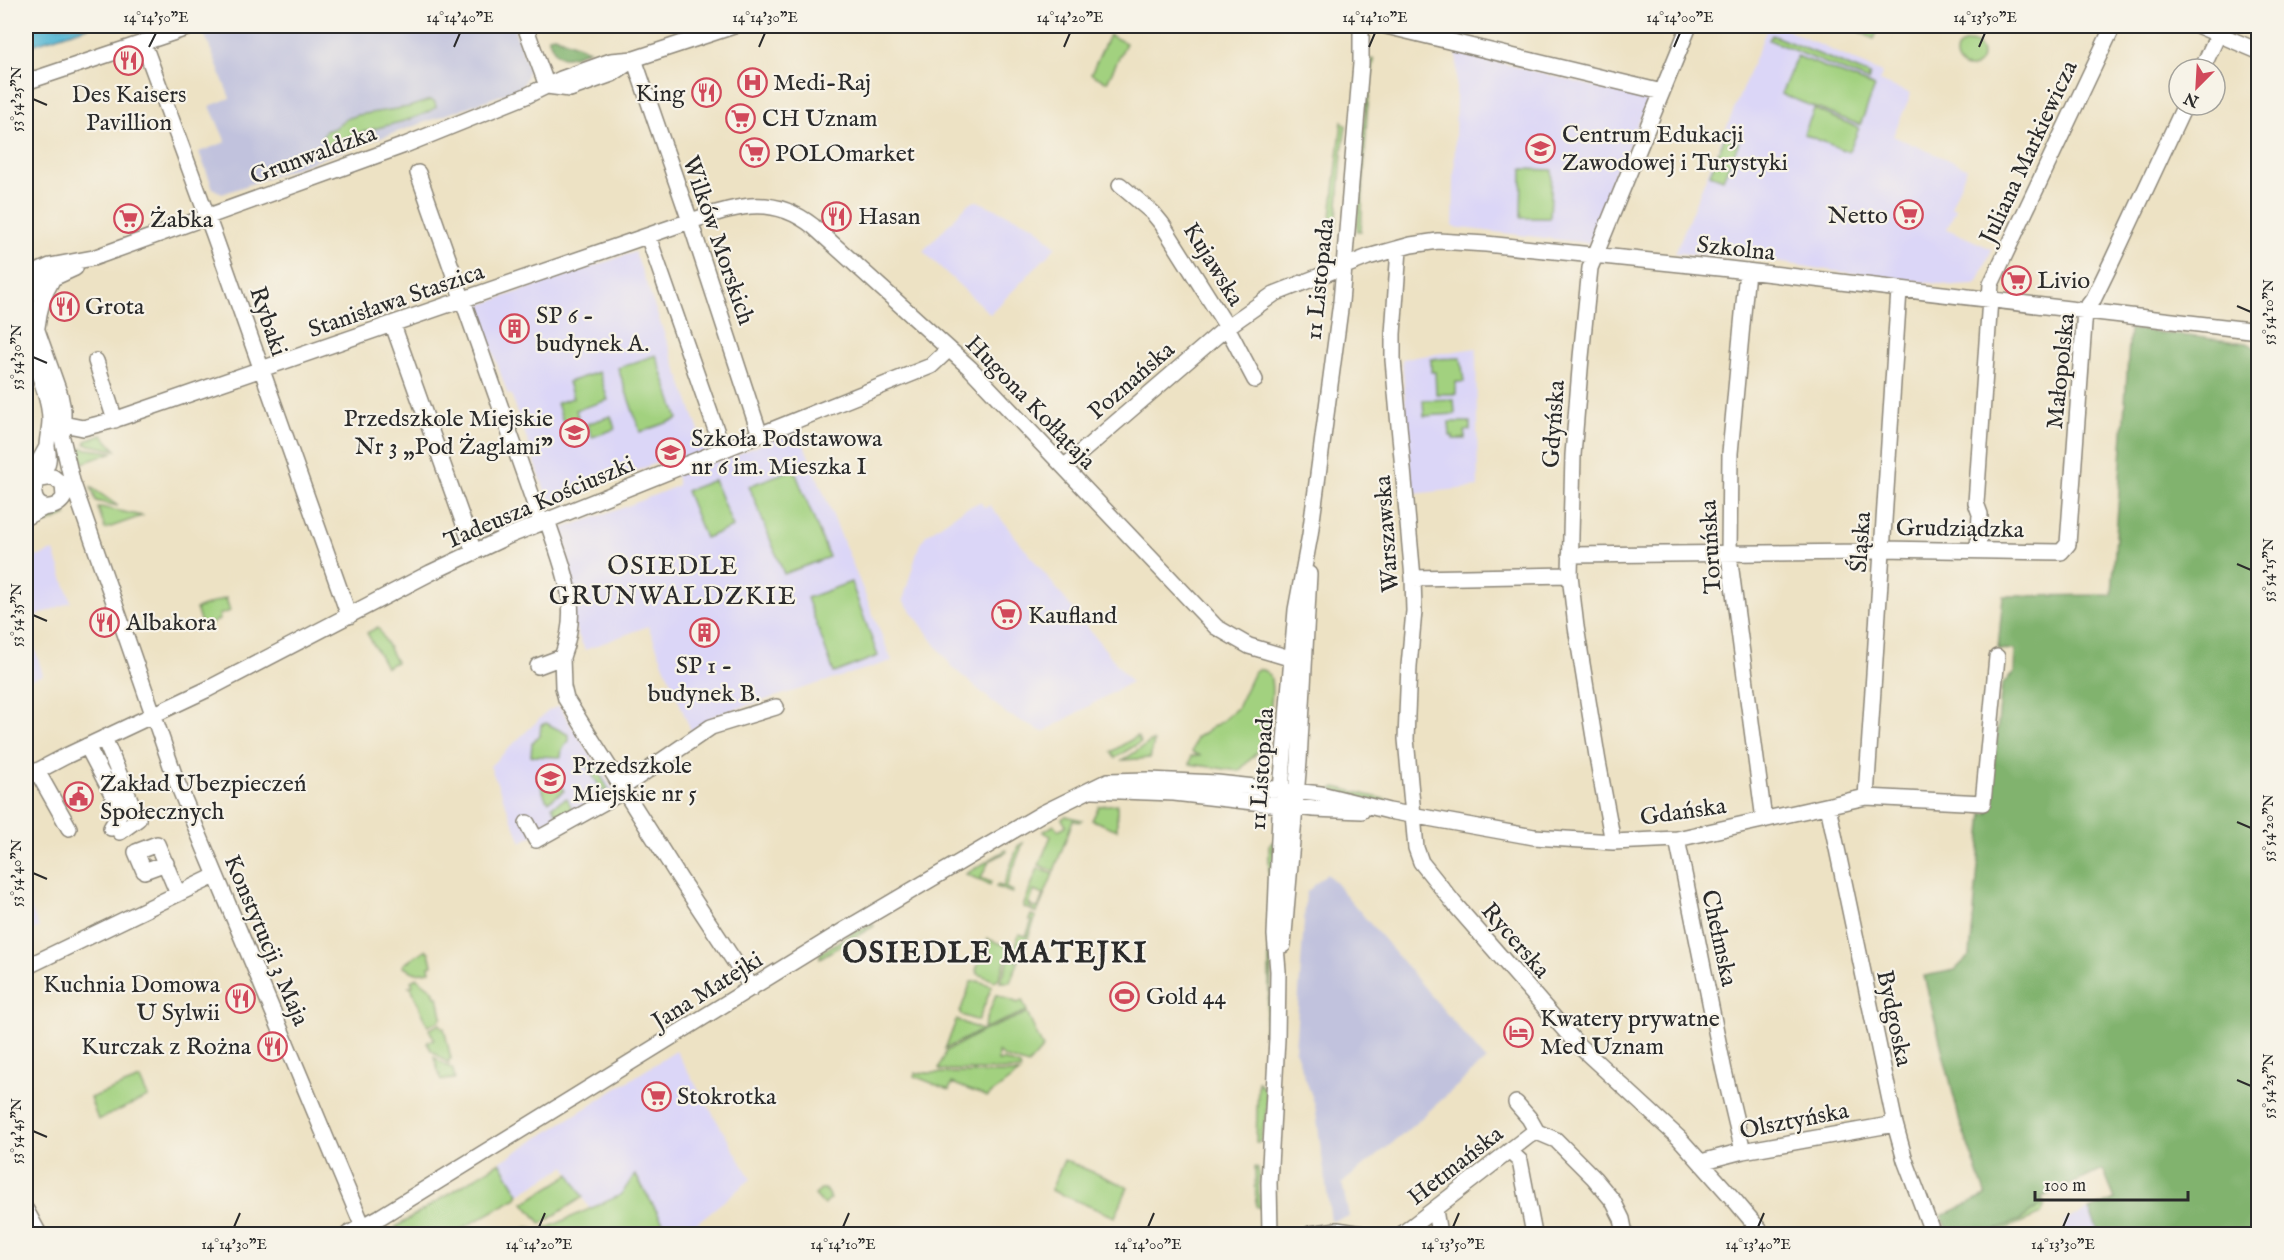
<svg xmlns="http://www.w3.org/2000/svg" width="2284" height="1260" viewBox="0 0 2284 1260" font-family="'IM FELL English',serif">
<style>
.built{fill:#dbd6f7}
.industrial{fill:#c1c2dd}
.green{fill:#a2d17f;stroke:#667e55;stroke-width:1.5}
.forest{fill:#81b36e;stroke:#566f4c;stroke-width:1.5}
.water{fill:#56b8d4;stroke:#407280;stroke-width:1.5}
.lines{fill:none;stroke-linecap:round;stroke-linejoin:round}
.minor-casing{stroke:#8c8678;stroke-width:18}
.minor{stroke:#fff;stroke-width:15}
.ticks{fill:none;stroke:#2b2b2b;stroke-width:2}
.labels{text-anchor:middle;stroke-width:4.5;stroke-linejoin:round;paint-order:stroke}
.poi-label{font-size:24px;fill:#2b2b2b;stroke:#f7f3e8;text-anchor:start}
.street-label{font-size:24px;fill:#2b2b2b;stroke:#f7f3e8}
.neighbourhood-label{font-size:26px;letter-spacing:1.5px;fill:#2b2b2b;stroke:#f7f3e8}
.district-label{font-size:30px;font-weight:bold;letter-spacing:1.5px;fill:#2b2b2b;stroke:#f7f3e8}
.neatline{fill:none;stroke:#2b2b2b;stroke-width:2}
.ticks-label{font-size:15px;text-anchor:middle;fill:#2b2b2b}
</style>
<rect width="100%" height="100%" fill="#f7f3e8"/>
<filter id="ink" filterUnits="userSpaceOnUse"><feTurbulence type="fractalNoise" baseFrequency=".0167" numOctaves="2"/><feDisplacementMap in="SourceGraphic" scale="12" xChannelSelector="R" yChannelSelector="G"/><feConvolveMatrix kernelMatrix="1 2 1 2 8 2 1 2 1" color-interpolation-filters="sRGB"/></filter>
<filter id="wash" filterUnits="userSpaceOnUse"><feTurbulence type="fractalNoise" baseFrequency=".008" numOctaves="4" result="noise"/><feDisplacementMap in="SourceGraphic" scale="24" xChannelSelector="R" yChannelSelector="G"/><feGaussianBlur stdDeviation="1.35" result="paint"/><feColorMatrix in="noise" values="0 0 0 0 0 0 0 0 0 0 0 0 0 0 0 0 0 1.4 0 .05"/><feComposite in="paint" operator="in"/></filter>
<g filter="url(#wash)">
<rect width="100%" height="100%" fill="#ede2c4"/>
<path class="built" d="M1768 26H1778L1882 73 1880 81 1911 94 1893 136 1967 168 1951 207 1956 209 1947 229 1992 249 1978 282 1972 285 1956 286 1834 271 1758 259 1675 253Z
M1457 52 1648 100 1619 170 1616 169 1608 188 1612 190 1593 237 1588 243 1453 227Z
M977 201 1035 226 1056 247 990 314 923 251 969 203Z
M635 252 704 445 715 463 798 430 892 661 716 715 691 731 648 626 585 650 569 615 554 531 620 509 677 486V478L666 459 550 505 511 394 508 395 477 306Z
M1476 348 1478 487 1412 494 1402 359Z
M980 502 985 508 990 505 1131 682 1043 732 1007 714 952 667 903 600 919 546 926 535 964 509Z
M30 541 36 557 54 551 71 602 26 620 43 675 26 681V542Z
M559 706 615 792 521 842 490 766 549 710Z
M26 898 39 927 26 934Z
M676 1051 751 1179 683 1234H670L636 1174 621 1195 589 1208 565 1166 519 1194 500 1162Z
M2089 1210 2100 1234H2054L2065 1230 2064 1221Z"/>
<path class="industrial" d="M227 26H513L529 69 524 83 518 89 222 194 213 188 199 152 226 142 210 106 230 98 204 33Z
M1327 873 1486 1060 1400 1137 1342 1183 1349 1217 1331 1221 1315 1105 1295 1050 1306 893Z"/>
<path class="green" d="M1863 26H1880L1874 39 1860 32Z
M1109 35 1126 43 1107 82 1091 74Z
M1772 35 1870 75 1868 81 1769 40Z
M1956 55a13 13 0 1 1 26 0a13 13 0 1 1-26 0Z
M1797 56 1875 87 1860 125 1781 94Z
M1371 59 1374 60 1367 113 1361 231H1357L1363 129Z
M430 100 435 102 436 107C414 122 386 124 360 133 349 137 340 143 329 146L322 140 325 131 335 128 346 119 358 115 409 107Z
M1814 109 1859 128 1849 152 1804 134Z
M1342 121 1346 126 1342 154 1336 230 1330 225Z
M1725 136 1739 142 1723 179 1710 174Z
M1522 169 1552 170 1550 218H1521Z
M656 355 678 419 640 432 618 368Z
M1461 358 1464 382H1456V394H1436L1435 372H1431V359Z
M599 372 608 400 576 410 578 417 563 422 557 403 573 398 568 382Z
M1454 399 1455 414 1424 416 1423 400Z
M611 416 615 429 592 437 587 424Z
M1449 422H1470V430L1465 431V439H1453V436H1450Z
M102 435 116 450 85 444 86 441Z
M80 448 113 452 83 463 79 451Z
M794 469 829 557 784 574 749 486Z
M714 480 733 527 705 538 686 491Z
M91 487 118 506 96 501Z
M101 507 142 516 105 529 98 508Z
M57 512 66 515 45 524 36 516Z
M851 582 878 656 834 673 807 598Z
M226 598 230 611 219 615 220 619 203 629 196 609Z
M378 627 396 662 386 667 367 633Z
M1258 669C1263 670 1267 671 1270 676 1275 690 1268 724 1267 739L1265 744 1239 771 1190 764 1191 756H1201L1192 752 1196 738 1222 721 1237 708 1254 672Z
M546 723 569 735V741L562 749 561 757 531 756 532 743 540 735 541 725Z
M1137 736 1141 742 1115 758 1111 752Z
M1152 741 1154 742 1150 758 1123 760Z
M589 760 594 764 609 790 605 792C598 785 589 772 587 762Z
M547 767H554L559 770 558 775 539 782 536 774 538 770Z
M556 778 559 779 564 791 549 801 546 799 541 787 542 783Z
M1335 787 1388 800 1387 804 1331 790Z
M567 798 572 809 558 816 552 806Z
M1117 804V830L1092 820 1099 806Z
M1066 816 1082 820 1080 822 1073 820 1054 871 1039 865 1051 836 1043 832 1054 825 1058 830 1066 826 1062 819Z
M1274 841 1270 1017 1267 1035 1264 1031 1269 994V845Z
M1023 843 1006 888 1013 891 1012 893 996 887 998 885 1003 887 1018 846Z
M1006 850 1007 852 989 861 981 878 991 882 990 885 966 874Z
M1038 868 1053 874 1037 913 1032 911 1034 907 1038 908 1043 895 1034 891 1029 905 1032 906 1030 910 1023 907Z
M1031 915 1036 917 1019 961 1012 953 1019 934 1026 936 1032 921 1029 920Z
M873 924 874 926 820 958V953L855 932Z
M988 939 1004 945 1009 952 999 978 995 981 978 974 976 970Z
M425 950 429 952 432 965 429 966 430 971 416 973 403 967 404 964Z
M1011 955 1018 963 1010 982H1000Z
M417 978 433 990 435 996H438L442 1017 439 1021 428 1026 411 987H408L413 985 411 981Z
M978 981 992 986 978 1021 961 1015 960 1012 971 982Z
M996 994 1018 1003 1022 1000 1027 1011 983 1029Z
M1027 1013 1043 1048 1028 1065 1004 1057 998 1052V1061L1003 1060 1020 1066 1021 1070H940L939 1068 946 1051 983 1031Z
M957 1020 982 1030 945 1049 956 1021Z
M440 1024 442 1028H444L451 1059 448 1060 449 1064 431 1050 427 1042 434 1039 429 1029Z
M434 1057 453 1070 455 1079 441 1080Z
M916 1073H1019L987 1097 952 1083 949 1090 914 1076Z
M140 1079 148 1097 98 1120 90 1098Z
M1258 1082C1275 1093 1263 1126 1260 1142H1256Z
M1064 1160 1128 1187 1115 1217 1051 1190Z
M500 1162 519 1194 517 1198 452 1234H396V1227Z
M1255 1167 1258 1168 1260 1208 1256 1206Z
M570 1174 583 1197 541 1224 524 1203Z
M635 1174 670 1234H514L528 1227 538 1232 621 1195Z
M822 1189H825L831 1199 824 1205 815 1195Z
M2042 1197 2045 1205 2041 1214 1994 1234H1984L2020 1220Z"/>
<path class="forest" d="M554 36 589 50C566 59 557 64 548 37Z
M2130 329 2246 343 2258 349V1234H2100L2089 1210 2115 1199 2103 1170 2042 1197V1204L2020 1220 1984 1234H1951L1941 1216 1986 1196 1960 1122 1924 976 1955 970 1970 955 1983 813H1989L2002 684 2014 673 2015 650 1998 649 2003 596 2112 595Z"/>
<path class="water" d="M26 26H91L26 47Z"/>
</g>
<g filter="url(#ink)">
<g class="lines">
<defs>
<path id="minor" d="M525 26 547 86
M1386 26 1662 92
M2199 26 2258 51
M143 42 214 235 349 616
M634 59 690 221 760 435
M2202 69 2222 26
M26 82 193 26
M547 86 570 89 612 74 634 59 734 26
M418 173 541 522
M1120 185 1153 213 1162 224 1227 327 1255 380
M648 236 723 450
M1399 249 1393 334V360L1413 578 1414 611 1409 666 1406 739 1416 848 1421 862 1457 907 1577 1044 1679 1138 1736 1202 1763 1234
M1747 271 1730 453 1729 555 1764 820
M26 277 50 266 93 258 405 145 526 96 561 79 611 61 634 59
M34 292 40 284 75 268
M28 305 60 395 63 410V431
M393 325 474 552
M37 327C39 310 42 296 51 282
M26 340C34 363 50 396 50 420 50 429 47 438 47 447 48 452 49 456 48 461 46 474 32 483 34 494 36 512 57 510 64 497L63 485 53 477 41 479
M96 361 115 420
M63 424 83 428 111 421 690 221C736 207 771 193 813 226L970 368 1216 627 1249 646 1303 662
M62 438 72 481 176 780 366 1234
M1064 467 1227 327 1274 294 1368 257 1411 245 1438 241 1486 244 1729 269 2258 331
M26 485 47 447
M26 517 45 507
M547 520C563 569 582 605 562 657
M1978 551 1980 514 1976 503 1991 284 2113 26
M1570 555 1867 552 1882 549 2061 552 2068 544 2085 310 2094 298 2112 261 2185 105
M1413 578 1570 575
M538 666 562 657 563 687 566 699 680 879 752 988
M104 738 138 819 120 832
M87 746 121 811 111 828
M37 771 69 828
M26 777 66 756 206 690 430 573 506 537 931 366 949 349
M623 787 711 727 776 707
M1093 790 1174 793 1314 809 1362 811
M1866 797 1899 290
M1828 806 1895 1124 1905 1160 1933 1234
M527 823 536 840 626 790
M1677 839 1724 1071 1743 1151
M1613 842 1598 762 1576 627 1570 575 1573 455 1581 357 1590 268 1689 26
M166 863 144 871 136 852 157 844 178 894
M1283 945 1299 761 1309 574
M26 967 215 876
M1516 1103 1529 1118 1537 1132 1556 1140 1594 1178 1613 1201 1622 1219 1625 1234
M1509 1151 1520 1161 1534 1234
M1701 1162 1743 1151 1895 1124
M26 1210 39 1234
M1435 1210 1439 1234
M348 1234 380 1217 843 931 1043 813 1108 781 1149 780 1217 783 1321 794 1389 811 1534 837 1613 842 1677 839 1866 797 1983 803 1997 657
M1270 1234 1269 1183 1277 1039 1278 971 1275 935 1281 790 1296 610 1310 535 1341 302 1361 64V26
M1310 1234 1337 1230 1363 1234
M1402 1234 1530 1135 1537 1132"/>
</defs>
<use href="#minor" class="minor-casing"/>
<use href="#minor" class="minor"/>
</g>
</g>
<path class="ticks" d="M149 47 156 33M454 47 460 33M759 47 765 33M1064 47 1070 33M1369 47 1375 33M1674 47 1680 33M1979 47 1985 33M33 99 47 105M2237 306 2251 312M33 357 47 363M2237 564 2251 570M33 615 47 621M2237 822 2251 828M33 873 47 879M2237 1080 2251 1086M33 1131 47 1137M234 1227 240 1213M539 1227 545 1213M843 1227 849 1213M1148 1227 1154 1213M1453 1227 1459 1213M1758 1227 1764 1213M2063 1227 2069 1213"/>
<defs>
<symbol id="restaurant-ring" viewBox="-11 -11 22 22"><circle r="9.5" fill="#f7f3e8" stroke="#d1495b" stroke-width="1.5"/><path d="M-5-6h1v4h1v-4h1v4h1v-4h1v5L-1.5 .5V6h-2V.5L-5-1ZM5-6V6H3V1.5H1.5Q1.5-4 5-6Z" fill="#d1495b"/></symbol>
<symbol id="hospital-ring" viewBox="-11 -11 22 22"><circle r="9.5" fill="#f7f3e8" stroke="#d1495b" stroke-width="1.5"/><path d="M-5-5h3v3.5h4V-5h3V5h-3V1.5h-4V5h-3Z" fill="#d1495b"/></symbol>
<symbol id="supermarket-ring" viewBox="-11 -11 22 22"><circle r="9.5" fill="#f7f3e8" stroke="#d1495b" stroke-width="1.5"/><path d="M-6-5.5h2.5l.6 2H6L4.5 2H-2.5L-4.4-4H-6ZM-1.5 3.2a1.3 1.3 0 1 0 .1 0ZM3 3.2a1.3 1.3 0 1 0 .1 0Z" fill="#d1495b"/></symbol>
<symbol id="school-ring" viewBox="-11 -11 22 22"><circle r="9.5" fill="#f7f3e8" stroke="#d1495b" stroke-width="1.5"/><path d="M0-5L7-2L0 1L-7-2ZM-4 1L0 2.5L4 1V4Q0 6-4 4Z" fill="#d1495b"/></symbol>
<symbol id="building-ring" viewBox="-11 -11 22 22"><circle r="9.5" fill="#f7f3e8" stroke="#d1495b" stroke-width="1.5"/><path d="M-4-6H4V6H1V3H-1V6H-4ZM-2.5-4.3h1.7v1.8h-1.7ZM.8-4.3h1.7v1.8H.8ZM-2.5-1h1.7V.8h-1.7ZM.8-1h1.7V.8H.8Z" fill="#d1495b"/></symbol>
<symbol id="civic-ring" viewBox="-11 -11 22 22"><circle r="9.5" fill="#f7f3e8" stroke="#d1495b" stroke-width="1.5"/><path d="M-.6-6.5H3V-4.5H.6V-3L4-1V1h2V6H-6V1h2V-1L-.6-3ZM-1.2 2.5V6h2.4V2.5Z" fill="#d1495b"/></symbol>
<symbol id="stadium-ring" viewBox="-11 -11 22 22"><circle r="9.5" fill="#f7f3e8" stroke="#d1495b" stroke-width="1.5"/><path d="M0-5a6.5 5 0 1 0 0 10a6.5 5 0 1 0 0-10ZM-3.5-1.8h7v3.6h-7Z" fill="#d1495b"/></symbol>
<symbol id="hotel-ring" viewBox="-11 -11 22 22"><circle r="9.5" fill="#f7f3e8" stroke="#d1495b" stroke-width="1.5"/><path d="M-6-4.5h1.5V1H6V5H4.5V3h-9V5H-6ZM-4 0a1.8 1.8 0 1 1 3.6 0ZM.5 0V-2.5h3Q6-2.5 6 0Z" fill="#d1495b"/></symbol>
</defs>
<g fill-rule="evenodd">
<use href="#restaurant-ring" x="112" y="44" width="33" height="33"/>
<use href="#hospital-ring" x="736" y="66" width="33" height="33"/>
<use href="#restaurant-ring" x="690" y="76" width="33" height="33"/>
<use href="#supermarket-ring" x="724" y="102" width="33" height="33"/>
<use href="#school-ring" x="1524" y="132" width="33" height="33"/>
<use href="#supermarket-ring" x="738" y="136" width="33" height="33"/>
<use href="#supermarket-ring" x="1892" y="198" width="33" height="33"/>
<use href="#restaurant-ring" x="820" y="200" width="33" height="33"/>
<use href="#supermarket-ring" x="112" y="202" width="33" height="33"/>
<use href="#supermarket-ring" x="2000" y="264" width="33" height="33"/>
<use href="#restaurant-ring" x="48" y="290" width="33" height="33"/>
<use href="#building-ring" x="498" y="312" width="33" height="33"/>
<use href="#school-ring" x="558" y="416" width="33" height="33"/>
<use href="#school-ring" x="654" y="436" width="33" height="33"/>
<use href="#supermarket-ring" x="990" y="598" width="33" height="33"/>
<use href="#restaurant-ring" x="88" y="606" width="33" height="33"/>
<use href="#building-ring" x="688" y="616" width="33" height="33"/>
<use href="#school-ring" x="534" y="762" width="33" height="33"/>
<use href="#civic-ring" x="62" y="780" width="33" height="33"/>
<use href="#stadium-ring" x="1108" y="980" width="33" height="33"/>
<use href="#restaurant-ring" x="224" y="982" width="33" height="33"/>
<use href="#hotel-ring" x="1502" y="1016" width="33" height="33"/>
<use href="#restaurant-ring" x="256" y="1030" width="33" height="33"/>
<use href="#supermarket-ring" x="640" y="1080" width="33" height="33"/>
</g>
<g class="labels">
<g class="poi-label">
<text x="773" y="90">Medi-Raj</text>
<text x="685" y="101" text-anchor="end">King</text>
<text x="129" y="102" text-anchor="middle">Des Kaisers<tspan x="129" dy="28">Pavillion</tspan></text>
<text x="762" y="126">CH Uznam</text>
<text x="1562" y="142">Centrum Edukacji<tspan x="1562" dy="28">Zawodowej i Turystyki</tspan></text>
<text x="775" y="161">POLOmarket</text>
<text x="1888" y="223" text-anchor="end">Netto</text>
<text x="858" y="224">Hasan</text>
<text x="150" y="227">Żabka</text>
<text x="2037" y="288">Livio</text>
<text x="85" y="314">Grota</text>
<text x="536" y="323">SP 6 -<tspan x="536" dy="28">budynek A.</tspan></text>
<text x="553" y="426" text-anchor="end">Przedszkole Miejskie<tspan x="553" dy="28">Nr 3 „Pod Żaglami"</tspan></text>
<text x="691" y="446">Szkoła Podstawowa<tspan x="691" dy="28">nr 6 im. Mieszka I</tspan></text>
<text x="1028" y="623">Kaufland</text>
<text x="126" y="630">Albakora</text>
<text x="704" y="673" text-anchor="middle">SP 1 -<tspan x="704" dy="28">budynek B.</tspan></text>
<text x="572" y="773">Przedszkole<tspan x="572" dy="28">Miejskie nr 5</tspan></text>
<text x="100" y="791">Zakład Ubezpieczeń<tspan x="100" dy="28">Społecznych</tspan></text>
<text x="220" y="992" text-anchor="end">Kuchnia Domowa<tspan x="220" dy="28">U Sylwii</tspan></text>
<text x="1146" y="1004">Gold 44</text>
<text x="1540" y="1026">Kwatery prywatne<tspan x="1540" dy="28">Med Uznam</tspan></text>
<text x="251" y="1054" text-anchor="end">Kurczak z Rożna</text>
<text x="677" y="1104">Stokrotka</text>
</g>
<g class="street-label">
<text transform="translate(2028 152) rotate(-65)" y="8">Juliana Markiewicza</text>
<text transform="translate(313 154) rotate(-20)" y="8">Grunwaldzka</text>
<text transform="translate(719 240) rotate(71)" y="8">Wilków Morskich</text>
<text transform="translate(1736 248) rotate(6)" y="8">Szkolna</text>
<text transform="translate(1214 264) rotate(58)" y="8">Kujawska</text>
<text transform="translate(1319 279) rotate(-84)" y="8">11 Listopada</text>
<text transform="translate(396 300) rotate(-19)" y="8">Stanisława Staszica</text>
<text transform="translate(269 321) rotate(71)" y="8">Rybaki</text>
<text transform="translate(2060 371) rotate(-84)" y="8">Małopolska</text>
<text transform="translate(1131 380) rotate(-41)" y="8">Poznańska</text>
<text transform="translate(1031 402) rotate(46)" y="8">Hugona Kołłątaja</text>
<text transform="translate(1553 424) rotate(-86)" y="8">Gdyńska</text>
<text transform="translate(539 502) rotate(-23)" y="8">Tadeusza Kościuszki</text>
<text transform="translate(1960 528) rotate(1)" y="8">Grudziądzka</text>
<text transform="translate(1386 534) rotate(-94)" y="8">Warszawska</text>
<text transform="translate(1860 542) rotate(-86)" y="8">Śląska</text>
<text transform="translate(1710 547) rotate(-93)" y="8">Toruńska</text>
<text transform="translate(1261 769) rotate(-86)" y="8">11 Listopada</text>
<text transform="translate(1683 811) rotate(-8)" y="8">Gdańska</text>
<text transform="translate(1720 938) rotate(78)" y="8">Chełmska</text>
<text transform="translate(267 940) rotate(67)" y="8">Konstytucji 3 Maja</text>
<text transform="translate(1516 940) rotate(49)" y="8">Rycerska</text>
<text transform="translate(707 990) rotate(-32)" y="8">Jana Matejki</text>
<text transform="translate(1895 1018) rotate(78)" y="8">Bydgoska</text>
<text transform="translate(1794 1120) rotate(-11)" y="8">Olsztyńska</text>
<text transform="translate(1455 1165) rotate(-38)" y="8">Hetmańska</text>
</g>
<g class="neighbourhood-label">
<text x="673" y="574">OSIEDLE<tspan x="673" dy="30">GRUNWALDZKIE</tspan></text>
</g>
<g class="district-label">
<text x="995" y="962">OSIEDLE MATEJKI</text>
</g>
</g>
<rect width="2284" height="1260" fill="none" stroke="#f7f3e8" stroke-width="66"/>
<g transform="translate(2197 87) rotate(204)"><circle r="28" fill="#f7f3e8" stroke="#a5a39c" stroke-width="1.5"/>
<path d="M0-4.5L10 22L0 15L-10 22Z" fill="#d1495b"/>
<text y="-9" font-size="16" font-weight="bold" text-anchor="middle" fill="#2b2b2b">N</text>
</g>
<path d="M2035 1191v9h153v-9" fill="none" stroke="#2b2b2b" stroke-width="3"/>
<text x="2044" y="1191" font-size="18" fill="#2b2b2b" stroke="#f7f3e8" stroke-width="4.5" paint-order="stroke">100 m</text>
<rect x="33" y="33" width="2218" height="1194" class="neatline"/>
<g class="ticks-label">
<text x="156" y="22">14°14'50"E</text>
<text x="460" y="22">14°14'40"E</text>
<text x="765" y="22">14°14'30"E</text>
<text x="1070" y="22">14°14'20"E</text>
<text x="1375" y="22">14°14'10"E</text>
<text x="1680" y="22">14°14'00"E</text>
<text x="1985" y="22">14°13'50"E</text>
<text transform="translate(16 99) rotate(-90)" y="5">53°54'25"N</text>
<text transform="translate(2268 312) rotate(-90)" y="5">53°54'10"N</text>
<text transform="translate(16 357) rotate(-90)" y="5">53°54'30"N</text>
<text transform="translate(2268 570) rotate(-90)" y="5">53°54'15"N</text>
<text transform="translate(16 615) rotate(-90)" y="5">53°54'35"N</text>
<text transform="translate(2268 828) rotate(-90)" y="5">53°54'20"N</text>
<text transform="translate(16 873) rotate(-90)" y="5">53°54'40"N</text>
<text transform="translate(2268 1086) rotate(-90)" y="5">53°54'25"N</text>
<text transform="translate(16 1131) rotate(-90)" y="5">53°54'45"N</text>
<text x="234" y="1249">14°14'30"E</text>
<text x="539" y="1249">14°14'20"E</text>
<text x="843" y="1249">14°14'10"E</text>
<text x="1148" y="1249">14°14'00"E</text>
<text x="1453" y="1249">14°13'50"E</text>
<text x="1758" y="1249">14°13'40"E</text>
<text x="2063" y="1249">14°13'30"E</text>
</g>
</svg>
